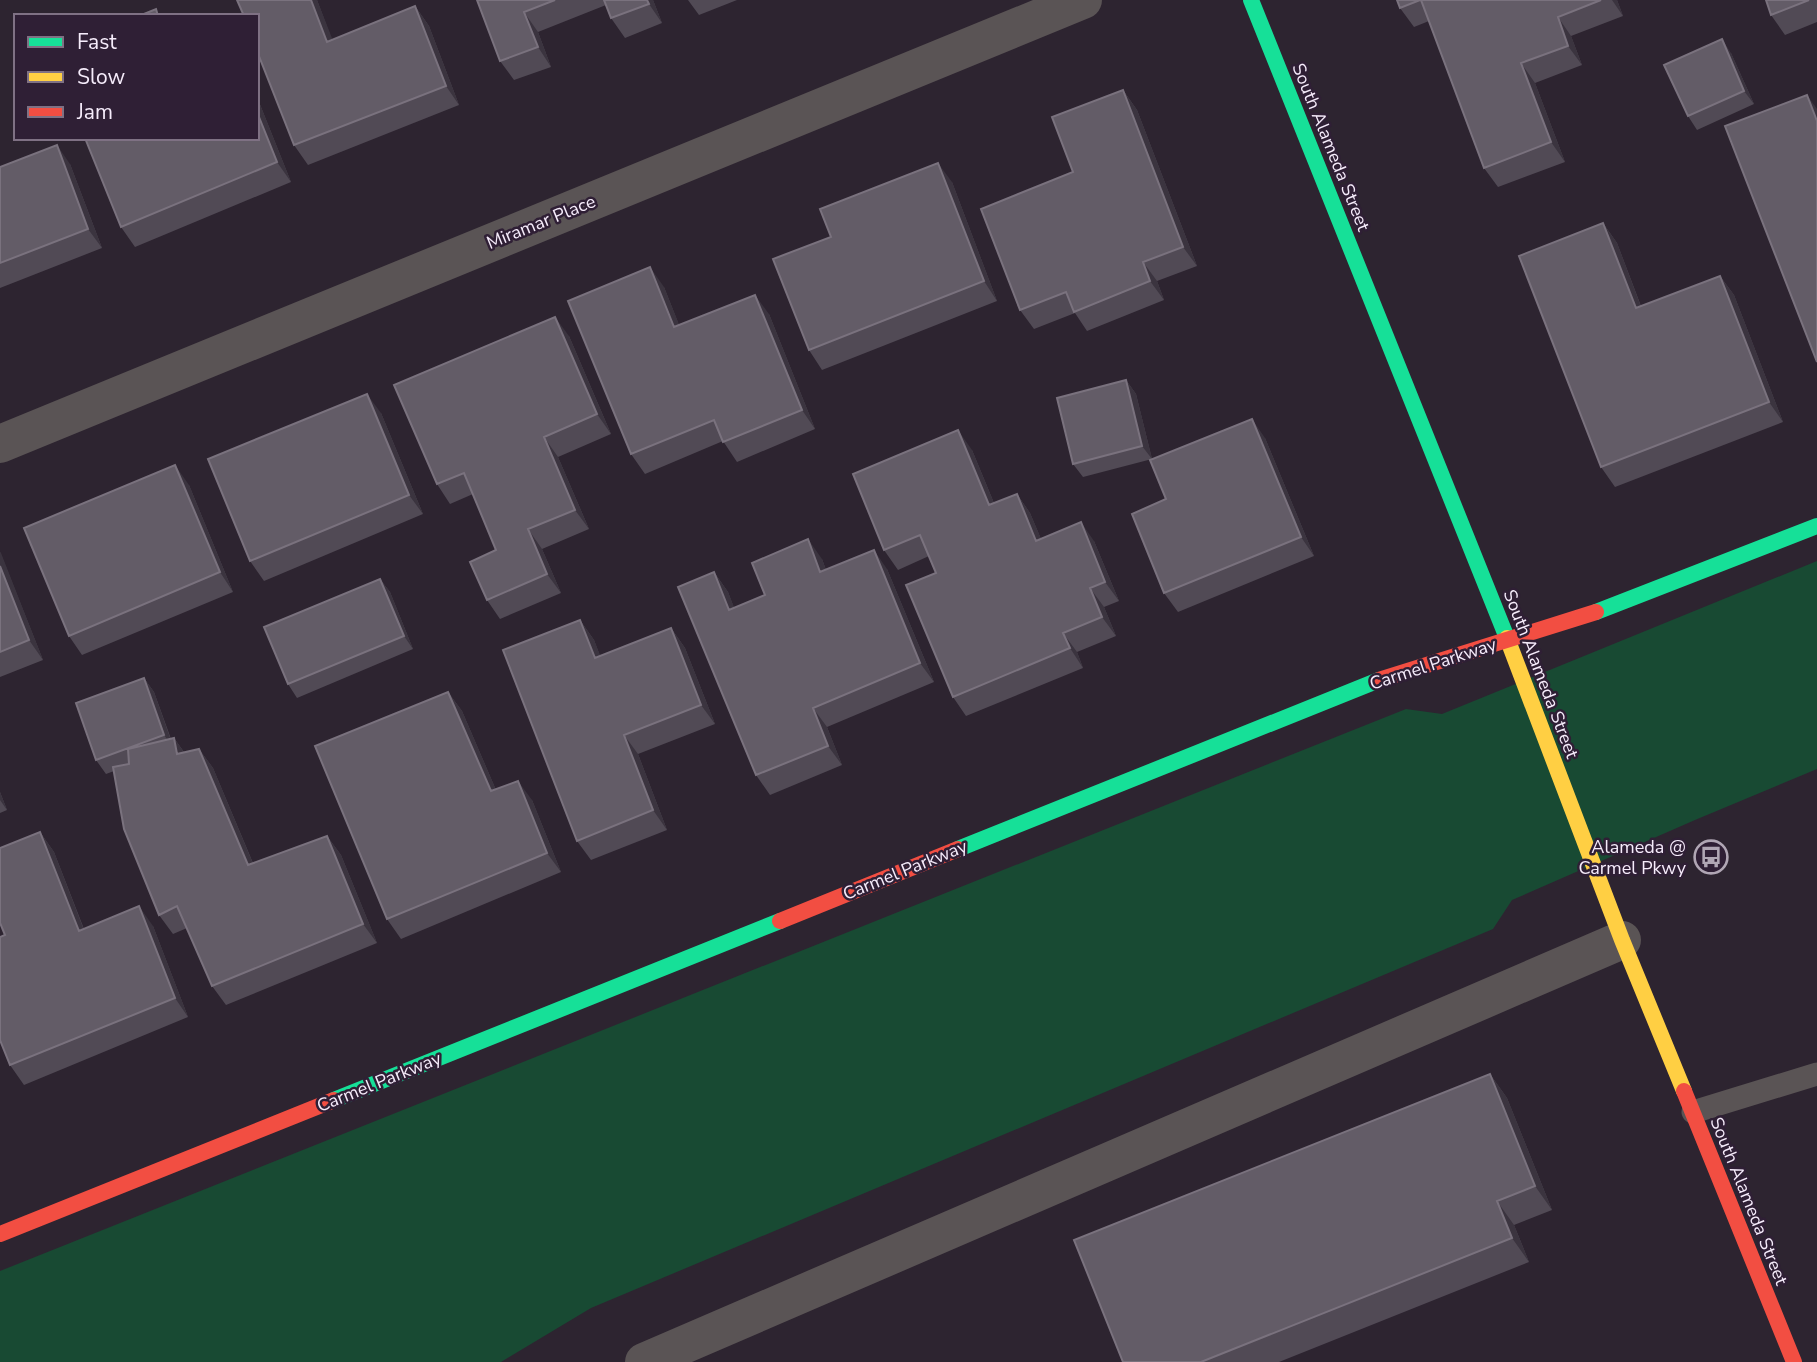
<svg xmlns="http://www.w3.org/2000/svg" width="1817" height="1362" viewBox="0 0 1817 1362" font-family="'Nunito Sans',sans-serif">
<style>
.green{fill:#184a33}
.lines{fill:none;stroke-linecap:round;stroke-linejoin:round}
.lane{stroke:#5a5455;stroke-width:23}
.street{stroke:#5a5455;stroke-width:38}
.fast{stroke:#16e098;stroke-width:16}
.slow{stroke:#ffcf43;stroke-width:16}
.jam{stroke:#f24e42;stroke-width:16}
.wall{fill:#514a55}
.shaded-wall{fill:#3b343f}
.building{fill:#635c67;stroke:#7a727e;stroke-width:2}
.labels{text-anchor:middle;stroke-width:5;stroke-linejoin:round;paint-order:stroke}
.street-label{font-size:18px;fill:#f6ecfb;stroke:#2f1f35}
.poi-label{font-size:18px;fill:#f6ecfb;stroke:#2f1f35;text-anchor:end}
</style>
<rect width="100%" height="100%" fill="#2d2430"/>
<path class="green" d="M1817 561V769L1695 820 1512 900 1493 929 591 1308 501 1362H0V1271L1406 709 1442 714Z"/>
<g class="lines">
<path class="lane" d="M1693 1112 1817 1074"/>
<path class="street" d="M0 444 1083 0
M644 1362 1622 940"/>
<path class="fast" d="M1251 0 1507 638
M1596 612 1817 526
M958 849 1379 680
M334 1100 780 921"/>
<path class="slow" d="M1507 638 1622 940 1684 1091"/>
<path class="jam" d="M1379 680 1596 612
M780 921 958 849
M1684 1091 1794 1362
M0 1234 334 1100"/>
</g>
<path class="wall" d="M317 0 332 40 415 6 429 26 459 105 308 165 294 145Z
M477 0H653L662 23 625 38 611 18 606 5 538 32 551 67 514 80 500 61Z
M688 0H737L699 15Z
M1397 0H1617L1623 16 1571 36 1582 65 1535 83 1565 162 1498 187 1484 168 1429 21 1414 27 1400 8Z
M1766 0H1817V22L1785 35 1771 15Z
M1731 53 1754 104 1697 130 1688 116Z
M1123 90 1137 110 1197 266 1157 281 1164 300 1087 331 1075 313 1034 329 1020 310 1073 172Z
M257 97 291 182 135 247 121 227 257 138Z
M70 164 102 248 0 288V167Z
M952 182 997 301 822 370 809 350 831 237Z
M1603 223 1617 243 1641 306 1720 276 1734 295 1783 422 1615 487 1601 467Z
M664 287 679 325 769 314 815 429 737 462 723 441 645 474 631 454Z
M569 336 611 434 558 457 589 529 542 549 561 593 500 619 487 600 496 550 473 494 450 504 437 484Z
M1126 380 1136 394 1152 459 1083 477 1073 464Z
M381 413 423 514 264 581 250 561Z
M1265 438 1314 556 1178 612 1164 593 1166 499Z
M972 450 994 503 1017 494 1030 513 1041 539 1094 541 1119 601 1104 607 1116 636 1077 652 1083 668 966 716 953 697 936 573 929 556 898 570 884 550Z
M189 485 233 592 82 655 69 636Z
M0 552 43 660 0 677Z
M822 559 826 570 887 569 934 682 827 727 842 765 770 795 756 775 714 572 728 592 734 608 765 595Z
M380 579 390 592 413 649 297 698 288 684Z
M580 620 594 640 600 656 671 628 685 648 715 724 638 754 667 830 591 860 577 841Z
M144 678 154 692 171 739 174 738 184 752 199 749 213 768 253 863 327 836 341 855 377 943 226 1005 212 986 187 928 173 934 159 915 114 771 106 774 96 760Z
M448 692 462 711 496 790 532 800 561 872 401 939 387 919Z
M0 792 7 810 0 813Z
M40 832 54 852 84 929 153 926 188 1017 24 1085 10 1065 5 935Z
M1490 1074 1507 1098 1552 1210 1514 1225 1529 1262 1279 1362H1123Z"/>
<path class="shaded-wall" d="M311 0H317L341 61 327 42Z
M647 0H653L662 23 649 4Z
M1612 0H1617L1623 16Z
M415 6 429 26 459 105 446 86Z
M524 12 538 32 551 67 538 47Z
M1558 17 1571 36 1582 65 1568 46Z
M1722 39 1731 53 1754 104 1744 91Z
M1521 63 1535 83 1565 162 1551 142Z
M1123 90 1137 110 1197 266 1183 247Z
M1807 95 1817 109V121Z
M257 97 291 182 277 162 257 112Z
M57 145 70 164 102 248 88 229Z
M938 163 952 182 997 301 984 281Z
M1603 223 1617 243 1649 328 1636 308Z
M1143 262 1157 281 1164 300 1150 281Z
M650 267 664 287 688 347 674 327Z
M1720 276 1734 295 1783 422 1769 402Z
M755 295 769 314 815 429 802 410Z
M555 317 569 336 611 434 597 414Z
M1126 380 1136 394 1152 459 1142 446Z
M367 394 381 413 423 514 409 495Z
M1252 419 1265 438 1314 556 1301 537Z
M958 430 972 450 1003 525 989 505Z
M544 437 558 457 589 529 575 510Z
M175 465 189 485 233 592 220 572Z
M1017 494 1030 513 1050 560 1036 541Z
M1081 522 1094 541 1119 601 1105 582Z
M528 529 542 549 561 593 547 574Z
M808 539 822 559 834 592 820 572Z
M874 550 887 569 934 682 920 663Z
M0 552 1 553 43 660 29 640 0 566Z
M714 572 728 592 743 630 729 610Z
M380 579 390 592 413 649 404 636Z
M1090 588 1104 607 1116 636 1102 617Z
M580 620 594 640 609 678 595 658Z
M671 628 685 648 715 724 701 705Z
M1063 633 1077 652 1083 668 1070 648Z
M144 678 154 692 174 749 164 735Z
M448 692 462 711 505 811 491 791Z
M813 708 827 727 842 765 828 746Z
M624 735 638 754 667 830 653 810Z
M174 738 188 758 177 754Z
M199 749 213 768 262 885 248 865Z
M518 781 532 800 561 872 547 853Z
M0 792 7 810 0 800Z
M40 832 54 852 92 951 79 931Z
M327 836 341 855 377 943 363 924Z
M139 906 153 926 188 1017 175 998Z
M1490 1074 1507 1098 1552 1210 1535 1186Z
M1497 1201 1514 1225 1529 1262 1512 1238Z"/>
<path class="building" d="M237 0H311L327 42 415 6 446 86 294 145 257 51V16H244Z
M477 0H555L524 12 538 47 500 61Z
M604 0H647L649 4 611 18Z
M1397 0H1420L1400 8Z
M1421 0H1601L1558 17 1568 46 1521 63 1551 142 1484 168Z
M1766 0H1809L1771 15Z
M156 9 158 16H139Z
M1722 39 1744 91 1688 116 1664 65Z
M1123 90 1183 247 1143 262 1150 281 1074 312 1066 292 1020 310 981 209 1073 172 1052 117Z
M1807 95 1817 121V362L1725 126Z
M257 112 277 162 121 227 85 138H257Z
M57 145 88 229 0 263V167Z
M938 163 984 281 809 350 773 259 831 237 820 209Z
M1603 223 1636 308 1720 276 1769 402 1601 467 1519 256Z
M650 267 674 327 755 295 802 410 723 442 714 420 631 454 568 301Z
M555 317 597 414 544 437 575 510 528 529 547 574 487 600 470 562 496 550 464 473 437 484 394 385Z
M1126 380 1142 446 1073 464 1057 398Z
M367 394 409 495 250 561 208 459Z
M1252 419 1301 537 1164 593 1132 514 1166 499 1150 460Z
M958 430 989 505 1017 494 1036 541 1081 522 1105 582 1090 588 1102 617 1063 633 1070 648 953 697 906 585 936 573 920 535 884 550 853 474Z
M175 465 220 572 69 636 24 528Z
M808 539 820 572 874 550 920 663 813 708 828 746 756 775 678 587 714 572 729 610 765 595 752 563Z
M0 566 29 640 0 652Z
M380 579 404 636 288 684 264 627Z
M580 620 595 658 671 628 701 705 624 735 653 810 577 841 503 650Z
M144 678 164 735 96 760 76 703Z
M448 692 491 791 518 781 547 853 387 919 315 746Z
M174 738 177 754 199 749 248 865 327 836 363 924 212 986 177 906 159 915 124 829 113 767 129 764 128 749Z
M40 832 79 931 139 906 175 998 10 1065 0 1040V937L5 935 0 923V848Z
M1490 1074 1535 1186 1497 1201 1512 1238 1201 1362H1123L1074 1240Z"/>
<defs>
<symbol id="bus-ring" viewBox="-11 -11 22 22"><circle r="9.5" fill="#2f1f35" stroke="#b0a6b4" stroke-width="1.5"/><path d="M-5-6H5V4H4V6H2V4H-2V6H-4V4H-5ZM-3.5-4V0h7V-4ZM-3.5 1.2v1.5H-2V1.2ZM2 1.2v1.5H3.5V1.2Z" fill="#b0a6b4"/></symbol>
</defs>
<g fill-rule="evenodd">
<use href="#bus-ring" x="1692" y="838" width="38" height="38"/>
</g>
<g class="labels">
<g class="street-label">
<text transform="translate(1331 147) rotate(68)" y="6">South Alameda Street</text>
<text transform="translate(541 222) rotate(-22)" y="6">Miramar Place</text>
<text transform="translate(1433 664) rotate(-18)" y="6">Carmel Parkway</text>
<text transform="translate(1541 674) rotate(69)" y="6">South Alameda Street</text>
<text transform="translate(905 870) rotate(-22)" y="6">Carmel Parkway</text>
<text transform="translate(379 1082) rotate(-22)" y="6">Carmel Parkway</text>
<text transform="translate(1749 1201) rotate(68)" y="6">South Alameda Street</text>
</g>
<g class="poi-label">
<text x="1686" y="853">Alameda @<tspan x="1686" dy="21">Carmel Pkwy</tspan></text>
</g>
</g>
<rect x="14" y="14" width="245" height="126" fill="#2f1f35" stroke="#7f7184" stroke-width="2"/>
<rect x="28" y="37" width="35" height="10" fill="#16e098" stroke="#7f7184" stroke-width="2"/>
<text x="77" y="49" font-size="21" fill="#f6ecfb">Fast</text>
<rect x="28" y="72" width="35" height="10" fill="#ffcf43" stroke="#7f7184" stroke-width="2"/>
<text x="77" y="84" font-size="21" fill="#f6ecfb">Slow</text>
<rect x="28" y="107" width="35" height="10" fill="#f24e42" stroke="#7f7184" stroke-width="2"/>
<text x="77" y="119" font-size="21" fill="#f6ecfb">Jam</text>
</svg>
